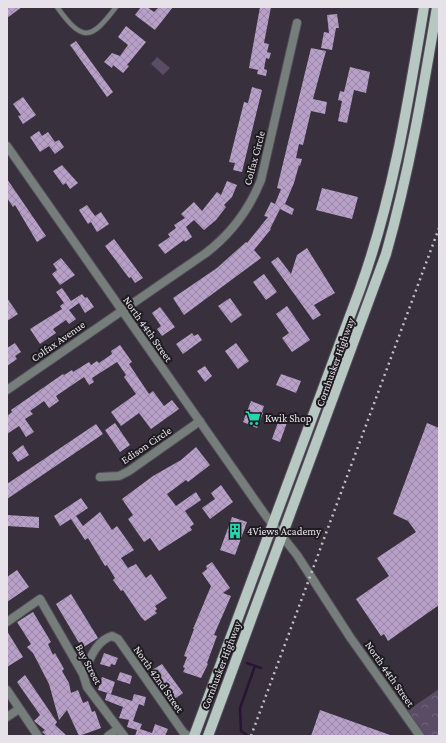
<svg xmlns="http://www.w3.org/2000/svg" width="446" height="743" viewBox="0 0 446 743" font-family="'Crimson Pro',serif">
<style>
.park{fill:url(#park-crowns)}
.garden{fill:#5a4c64}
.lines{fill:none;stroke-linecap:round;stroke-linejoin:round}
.stream{stroke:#281433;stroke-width:2.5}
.building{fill:url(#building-cross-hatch)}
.lane-casing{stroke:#544d59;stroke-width:6}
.street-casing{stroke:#544d59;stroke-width:10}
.primary-casing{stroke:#544d59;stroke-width:12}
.lane{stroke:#767e7b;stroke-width:4.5}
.street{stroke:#767e7b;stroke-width:8}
.primary{stroke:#b7c7c1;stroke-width:10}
.rail{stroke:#c4bfc7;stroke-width:2.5;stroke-dasharray:2 4;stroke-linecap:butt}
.labels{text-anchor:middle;stroke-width:4;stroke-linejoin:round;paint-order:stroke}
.street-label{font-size:11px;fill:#e7e2ea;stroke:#1e1b20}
.poi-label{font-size:11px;fill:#e7e2ea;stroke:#1e1b20;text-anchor:start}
</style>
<defs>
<pattern id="park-crowns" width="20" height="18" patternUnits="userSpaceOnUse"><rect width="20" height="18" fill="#5a4c64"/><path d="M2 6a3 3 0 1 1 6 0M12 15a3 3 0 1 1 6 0" fill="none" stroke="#72667a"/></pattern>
<pattern id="building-cross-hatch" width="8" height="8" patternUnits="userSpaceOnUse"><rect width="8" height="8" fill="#b79fc7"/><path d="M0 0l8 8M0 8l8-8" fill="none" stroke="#9a88a7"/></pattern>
</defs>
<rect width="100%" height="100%" fill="#38313d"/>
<path class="park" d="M439 689V736H424L407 711Z"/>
<path class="garden" d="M157 57 170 68 163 75 151 64Z"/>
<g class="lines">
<path class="stream" d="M247 663 261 668
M247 735 241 731 240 708 255 666"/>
</g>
<path class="building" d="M7 7H22L7 18Z
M141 7H147L154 12 159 7H173L155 30 135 15Z
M260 7H271L264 43 269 44 267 52 271 53 269 59 266 58 264 69 267 70 266 76 257 74 258 70 249 68Z
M337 14 339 28H336L332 50 321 48 324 32 329 33 327 15Z
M126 26 146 42 127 65 129 66 123 73 113 65 112 68 104 62 112 53 120 56 128 45 118 37Z
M76 41 113 92 107 97 70 45Z
M311 48 326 51 313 99 327 102 325 114 311 111 303 145 299 144 296 158 302 159 300 166 299 165 294 183 285 204 294 209 292 215 280 209 270 229H271L254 250 261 258 184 315 173 298 217 268 246 242 247 243 268 217 264 216 271 202 275 204 281 189 277 188Z
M350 67 370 72 366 93 354 90 347 123 338 121 342 101 338 100 340 91 344 92Z
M252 87 262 90 242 172 233 170 235 163 229 162 244 102 248 103Z
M23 97 36 115 23 124 18 116 21 115 13 104Z
M39 131 42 136 48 132 55 142 59 140 64 147 55 154 49 146 40 152 30 137Z
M62 165 78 183 70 189 66 183 63 185 53 171Z
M7 179 46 236 37 242 15 205 13 207 7 198Z
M227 181 237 185 232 197 224 205 226 207 216 220 204 230 194 220 186 227 192 237 185 242 184 240 165 254 158 245 170 237 168 234 176 228 174 225 185 218 181 214 194 202 202 211 217 192 221 195Z
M322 188 358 197 352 219 316 210Z
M87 205 95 216 101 212 109 224 97 232 91 222 88 224 79 210Z
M114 239 143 278 135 283 131 277 129 278 105 246Z
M307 248 335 293 314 305 321 315 313 320 271 262 278 257 291 274 297 255Z
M61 258 75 275 60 285 52 274 57 270 53 264Z
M264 274 277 292 266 300 253 282Z
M62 288 71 301 82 294 85 298 87 297 94 307 85 313 79 303 69 310 76 319 69 324 66 320 53 329 56 333 40 344 30 329 62 309 60 306 64 303 56 292Z
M7 298 18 314 7 321Z
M230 298 242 315 231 323 218 306Z
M287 306 310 340 292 352 282 338 289 333 276 314Z
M160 307 175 327 162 336 157 329 161 326 152 313Z
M192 333 194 336 198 334 202 340 183 354 176 344Z
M15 343 21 352 15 356 17 359 7 366V348Z
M236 343 249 361 238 369 225 351Z
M120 345 132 362 129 364 149 394 153 391 164 406 172 400 179 409 151 429 139 413 121 426 111 412 136 394 124 377 126 375 117 362 92 378 94 382 89 385 84 377 56 396 59 401 49 408 44 401 30 411 33 414 25 419 34 432 26 437 19 426 7 434V416L12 412 11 410 63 374 64 375 72 370 73 372 89 362 91 365 97 361 99 363 112 354 111 351Z
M205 366 212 376 205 382 197 371Z
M281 374 301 381 296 393 276 385Z
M251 401 264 406 262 412 263 413 257 428 243 422Z
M281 414 289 417 280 442 272 439Z
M115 423 130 445 120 452 105 430Z
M427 423 439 428V605L388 641 384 634 381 636 356 599 389 576 377 558 416 532 408 521 393 514Z
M96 424 103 434 7 499V484Z
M23 445 29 455 18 462 12 453Z
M196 447 210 465 188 482 186 480 167 494 176 506 196 492 201 500 185 511 194 524 190 527 192 530 159 551 150 538 144 542 128 519 133 515 122 499 153 476 181 460Z
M221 485 233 502 210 519 202 508 215 499 211 493Z
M81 498 88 508 76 516 83 526 100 512 112 530 117 526 134 550 121 558 128 568 136 564 146 578 151 574 167 598 155 606 157 609 155 611 157 613 145 621 141 617 123 590 121 591 113 580 115 578 107 565 105 566 88 538 85 540 71 519 60 526 54 516Z
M7 515 39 517V528L7 526Z
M232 517 247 522 235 555 220 550Z
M212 562 230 588 223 593 231 596 214 635 217 636 207 663 208 664 201 678 183 672 185 668 183 667 187 657 184 656 194 629H193L211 586 202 573 207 569 206 566Z
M17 570 29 587 7 602V577Z
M71 594 98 638 82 648 56 604Z
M33 612 51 642 48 644 53 655 55 653 64 669 62 671 69 683 71 693 78 690 83 703 88 701 92 712 95 711 101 728 79 736 67 710 59 720 49 684 33 653 27 647 31 644 17 622Z
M7 631 23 657 7 667Z
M104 653 118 658 115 665 111 664 110 667 100 664Z
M162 664 183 693 173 700 152 670Z
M120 672 132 676 130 684 117 680Z
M25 675 57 722 55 725 67 736H47L42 732 45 730 34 721 40 715 17 682Z
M102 677 115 682 111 694 98 690Z
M107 693 132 701 134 694 146 697 144 706 139 704 133 721 142 724 140 729 152 733 155 724 168 729 165 736H135L137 730 127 727 129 720 119 718 123 707 105 700Z
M320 710 390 735V736H311Z"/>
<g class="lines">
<defs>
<path id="lane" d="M57 7C83 43 91 40 116 7"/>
<path id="street" d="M7 146 266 516 297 555 350 637 420 736
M7 390 206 253C232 233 249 210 261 180L297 23
M100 477 119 476 129 471 200 421
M7 622 40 599 83 674 87 687 124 736
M83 674C90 660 95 641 112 636L118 639 183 732 188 736
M7 690 38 736
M7 717 19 709
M108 736 118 729"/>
<path id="primary" d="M194 736 360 289C393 198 408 103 424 7
M208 736 386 254C409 173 423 91 437 7"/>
</defs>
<use href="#lane" class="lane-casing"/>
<use href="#street" class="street-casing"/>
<use href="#primary" class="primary-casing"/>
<use href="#lane" class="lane"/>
<use href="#street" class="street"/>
<use href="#primary" class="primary"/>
<path class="rail" d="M251 736 439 228"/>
</g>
<defs>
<symbol id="supermarket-bare" viewBox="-9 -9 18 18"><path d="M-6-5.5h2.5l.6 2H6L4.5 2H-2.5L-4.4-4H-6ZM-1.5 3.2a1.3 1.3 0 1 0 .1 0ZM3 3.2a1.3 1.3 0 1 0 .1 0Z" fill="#26d5ae" stroke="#1e1b20" stroke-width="2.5" paint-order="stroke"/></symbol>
<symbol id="building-bare" viewBox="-9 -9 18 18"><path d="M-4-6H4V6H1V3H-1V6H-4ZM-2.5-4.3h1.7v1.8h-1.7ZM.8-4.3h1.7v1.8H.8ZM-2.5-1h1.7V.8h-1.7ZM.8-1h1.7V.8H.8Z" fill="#26d5ae" stroke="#1e1b20" stroke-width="2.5" paint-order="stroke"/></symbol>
</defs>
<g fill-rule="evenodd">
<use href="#supermarket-bare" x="242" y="407" width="22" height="22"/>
<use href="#building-bare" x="224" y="520" width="22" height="22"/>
</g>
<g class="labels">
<g class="street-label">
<text transform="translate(254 158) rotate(-75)" y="4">Colfax Circle</text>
<text transform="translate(148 329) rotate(55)" y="4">North 44th Street</text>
<text transform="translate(58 341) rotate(-35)" y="4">Colfax Avenue</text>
<text transform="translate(335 362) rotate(-70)" y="4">Cornhusker Highway</text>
<text transform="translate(146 445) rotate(-34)" y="4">Edison Circle</text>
<text transform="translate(89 664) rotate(62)" y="4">Bay Street</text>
<text transform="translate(221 665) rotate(-69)" y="4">Cornhusker Highway</text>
<text transform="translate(390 674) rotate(55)" y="4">North 44th Street</text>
<text transform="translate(159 679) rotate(55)" y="4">North 42nd Street</text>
</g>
<g class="poi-label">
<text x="265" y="422">Kwik Shop</text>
<text x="247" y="535">4Views Academy</text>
</g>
</g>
<rect width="446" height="743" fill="none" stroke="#e7e2ea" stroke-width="16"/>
</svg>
